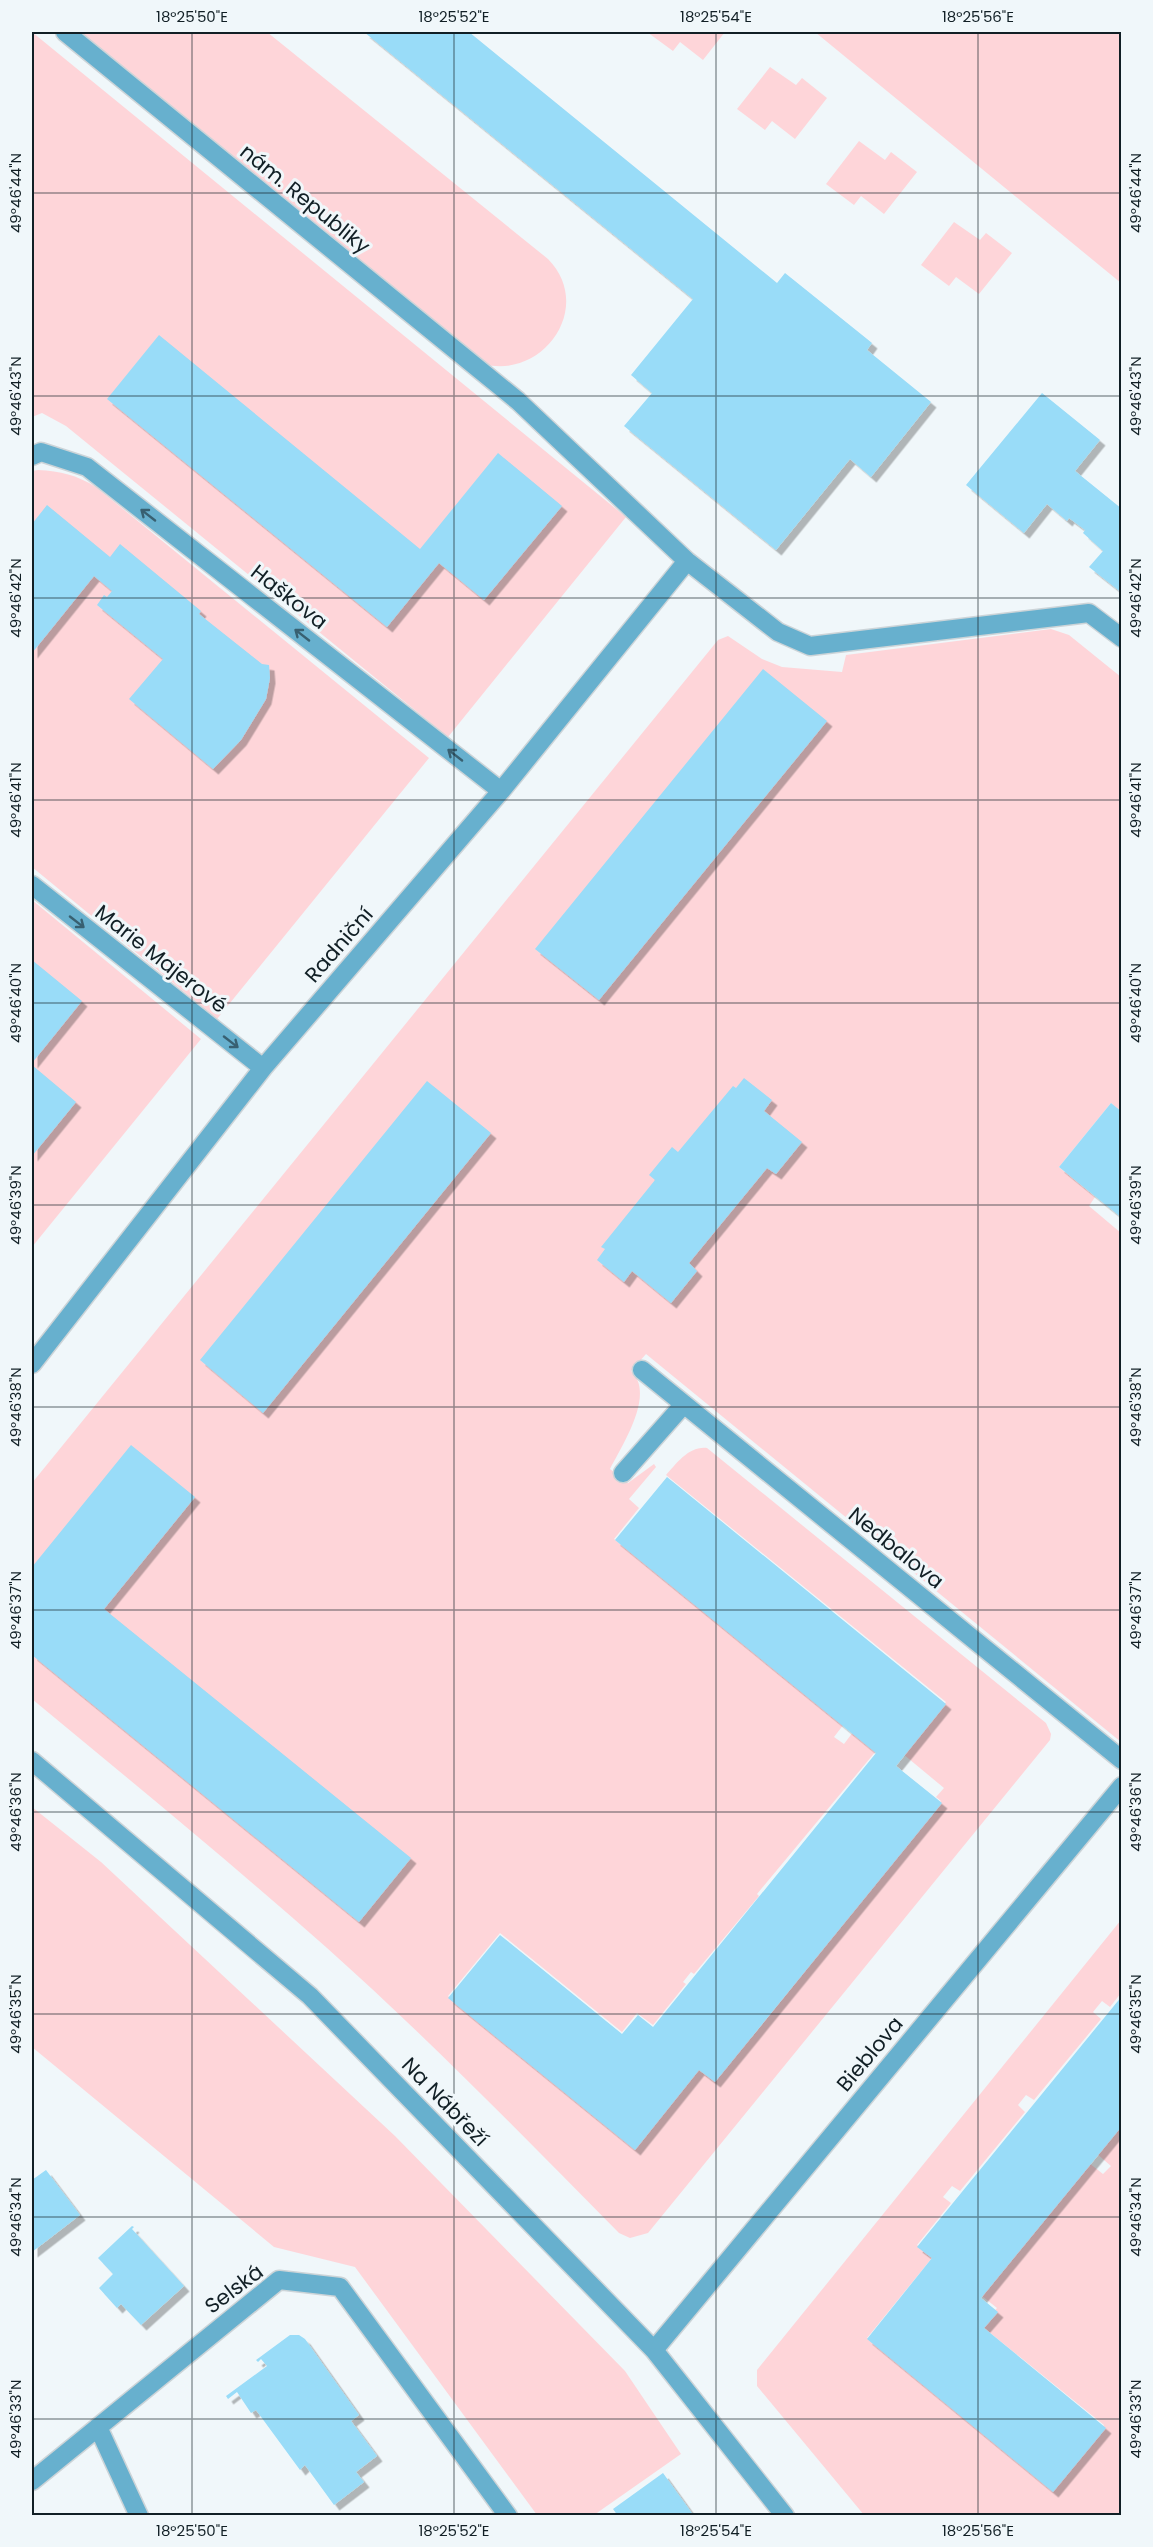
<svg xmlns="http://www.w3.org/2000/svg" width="1153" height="2547" viewBox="0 0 1153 2547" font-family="Poppins,sans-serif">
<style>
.green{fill:#fed5d9}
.building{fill:#99dcf8;filter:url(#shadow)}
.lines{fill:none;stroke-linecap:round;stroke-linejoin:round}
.minor-casing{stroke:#ccd4d8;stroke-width:21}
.minor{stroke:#67b0ce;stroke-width:18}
.oneway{stroke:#386071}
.ticks{fill:none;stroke:#111f25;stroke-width:1.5;stroke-opacity:0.45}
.labels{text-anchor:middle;stroke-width:6;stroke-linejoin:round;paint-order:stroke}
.street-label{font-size:21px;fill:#111f25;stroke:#f0f7fa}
.neatline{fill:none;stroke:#111f25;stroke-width:2}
.ticks-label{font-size:15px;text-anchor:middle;fill:#111f25}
</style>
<defs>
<filter id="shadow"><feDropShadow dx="5.5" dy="5.5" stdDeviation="0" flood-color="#0004"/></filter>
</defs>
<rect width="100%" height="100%" fill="#f0f7fa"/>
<path class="green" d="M32 32 626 517 448 737 66 426 42 413 32 417Z
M70 32H267L548 259C595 307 543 380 483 364Z
M647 32H725L703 60 680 42 673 51Z
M815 32H1121V283Z
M770 67 796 85 802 78 827 98 795 139 772 121 765 130 737 109Z
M859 141 885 160 891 152 917 172 884 214 861 196 854 205 826 184Z
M954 222 980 240 986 233 1012 253 979 294 956 277 949 286 921 265Z
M38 470C61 471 76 475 96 487L429 758 217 1019 32 867V471Z
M1051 629 1069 635 1121 677V1112L1111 1103 1059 1167 1095 1197 1089 1206 1121 1233V1742L646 1354 631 1371C656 1394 622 1445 610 1469L628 1483 654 1464 656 1467 629 1499 639 1508 614 1539 844 1724 834 1737 844 1744 853 1732 876 1751 757 1894 759 1896 694 1974 691 1972 683 1982 686 1984 653 2025 637 2013 622 2032 500 1933 448 1996 474 2018 699 2068 752 2037 941 1801 936 1797 944 1788 903 1754 946 1702 666 1475C677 1463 689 1446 707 1448L1046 1723 1051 1734 1050 1740 648 2233 630 2238 619 2233C523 2136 428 2038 327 1948 230 1862 131 1781 32 1699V1483L718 640 728 636 762 659 782 667 842 672 846 655Z
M32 900 201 1039 32 1247Z
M32 1807 101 1862 395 2136 625 2371 681 2454 594 2515H537L355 2267 274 2247 32 2047Z
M1121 1920V1993L1110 2007 1102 2001 1093 2012 1101 2019 1034 2100 1026 2095 1018 2105 1025 2112 960 2191 952 2186 943 2197 951 2203 917 2245 932 2258 867 2338 1053 2489 1104 2425 984 2328 982 2325 997 2308 982 2296 1089 2163 1103 2174 1111 2166 1097 2154 1121 2123V2515H864L757 2386V2370Z"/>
<path class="building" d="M364 32H469L777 283 785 273 872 343 867 350 931 402 871 477 850 459 776 550 624 426 652 393 631 375 693 299Z
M159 335 420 549 498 453 562 506 484 600 439 563 387 627 107 399Z
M1042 393 1100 440 1075 471 1122 509V593L1089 567 1103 551 1083 533 1085 530 1069 518 1067 521 1047 504 1024 533 966 485Z
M47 505 110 557 120 544 201 611 199 614 262 664 269 665 270 678 266 699 241 740 213 769 129 699 163 659 97 605 104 595 107 597 112 591 94 576 32 653V524Z
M763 669 827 721 599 1000 535 949Z
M32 960 82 1001 32 1063Z
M32 1065 76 1102 32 1156Z
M744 1078 772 1100 764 1111 802 1142 776 1174 767 1168 689 1263 697 1271 671 1303 632 1271 624 1282 597 1260 605 1249 601 1247 655 1180 649 1175 672 1147 678 1152 733 1086 736 1088Z
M427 1081 491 1133 263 1413 200 1360Z
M1111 1103 1122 1112V1218L1059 1167Z
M131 1445 195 1497 104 1609 411 1858 359 1922 32 1655V1567Z
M667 1477 946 1704 896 1766 942 1803 715 2082 699 2070 635 2150 448 1998 500 1935 622 2034 638 2015 653 2027 876 1753 615 1540Z
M1122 1996V2126L981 2298 998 2312 984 2328 1106 2428 1053 2492 867 2339 932 2258 917 2247Z
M46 2170 80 2215 32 2252V2180Z
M132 2226 134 2227 132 2229 184 2286 141 2325 121 2304 117 2308 99 2288 113 2274 98 2258Z
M290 2335H299L305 2339 359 2415 351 2421 377 2456 356 2472 364 2482 334 2505 305 2465 300 2470 256 2410 251 2413 237 2392 228 2399 226 2396 267 2366 261 2359 258 2362 256 2360Z
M663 2473 694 2516H618L613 2509Z"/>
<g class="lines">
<defs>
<path id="minor" d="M65 32 518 401 687 561 778 632 810 646 1089 613 1122 638
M32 456 41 452 87 467 501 791
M32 885 263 1068
M32 1364 263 1068 501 791 687 561
M642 1370 1122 1760
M623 1473 684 1404
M32 1761 310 1996 654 2350 785 2516
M654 2350 1122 1786
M98 2427 139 2516
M32 2481 279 2280 340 2287 508 2516"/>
</defs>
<use href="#minor" class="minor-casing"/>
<use href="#minor" class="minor"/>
</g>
<defs><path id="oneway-shaft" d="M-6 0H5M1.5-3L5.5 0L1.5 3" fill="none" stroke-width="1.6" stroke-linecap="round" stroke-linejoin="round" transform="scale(1.5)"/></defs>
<g class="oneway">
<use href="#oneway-shaft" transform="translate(148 515) rotate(-142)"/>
<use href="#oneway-shaft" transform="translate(302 635) rotate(-142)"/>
<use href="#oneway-shaft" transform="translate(455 755) rotate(-142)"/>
<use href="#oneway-shaft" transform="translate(77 922) rotate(38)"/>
<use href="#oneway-shaft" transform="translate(231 1042) rotate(38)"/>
</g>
<path class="ticks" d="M192 32V2516M454 32V2516M716 32V2516M978 32V2516M32 193H1122M32 396H1122M32 598H1122M32 800H1122M32 1003H1122M32 1205H1122M32 1407H1122M32 1610H1122M32 1812H1122M32 2014H1122M32 2217H1122M32 2419H1122"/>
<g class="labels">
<g class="street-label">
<text transform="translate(305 199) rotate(39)" y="7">nám. Republiky</text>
<text transform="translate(289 597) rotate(38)" y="7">Haškova</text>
<text transform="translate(339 945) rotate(-49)" y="7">Radniční</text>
<text transform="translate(161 959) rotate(38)" y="7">Marie Majerové</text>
<text transform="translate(896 1548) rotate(39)" y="7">Nedbalova</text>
<text transform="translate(870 2054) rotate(-50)" y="7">Bieblova</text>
<text transform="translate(445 2102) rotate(46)" y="7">Na Nábřeží</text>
<text transform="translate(234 2289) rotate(-37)" y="7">Selská</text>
</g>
</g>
<rect width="1153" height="2547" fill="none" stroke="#f0f7fa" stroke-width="66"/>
<rect x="33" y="33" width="1087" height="2481" class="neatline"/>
<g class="ticks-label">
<text x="192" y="22">18°25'50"E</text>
<text x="454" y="22">18°25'52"E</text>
<text x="716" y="22">18°25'54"E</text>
<text x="978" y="22">18°25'56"E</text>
<text transform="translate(16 193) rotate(-90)" y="5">49°46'44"N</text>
<text transform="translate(1136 193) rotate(-90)" y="5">49°46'44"N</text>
<text transform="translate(16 396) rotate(-90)" y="5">49°46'43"N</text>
<text transform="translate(1136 396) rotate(-90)" y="5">49°46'43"N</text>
<text transform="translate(16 598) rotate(-90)" y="5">49°46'42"N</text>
<text transform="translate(1136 598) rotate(-90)" y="5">49°46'42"N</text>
<text transform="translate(16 800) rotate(-90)" y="5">49°46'41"N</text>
<text transform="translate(1136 800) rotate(-90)" y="5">49°46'41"N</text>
<text transform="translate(16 1003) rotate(-90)" y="5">49°46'40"N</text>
<text transform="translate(1136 1003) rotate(-90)" y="5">49°46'40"N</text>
<text transform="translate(16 1205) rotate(-90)" y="5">49°46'39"N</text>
<text transform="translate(1136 1205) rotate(-90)" y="5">49°46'39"N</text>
<text transform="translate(16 1407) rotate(-90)" y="5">49°46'38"N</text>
<text transform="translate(1136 1407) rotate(-90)" y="5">49°46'38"N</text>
<text transform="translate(16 1610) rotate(-90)" y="5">49°46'37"N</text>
<text transform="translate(1136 1610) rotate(-90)" y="5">49°46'37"N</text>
<text transform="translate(16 1812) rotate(-90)" y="5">49°46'36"N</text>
<text transform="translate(1136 1812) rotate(-90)" y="5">49°46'36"N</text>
<text transform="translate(16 2014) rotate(-90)" y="5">49°46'35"N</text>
<text transform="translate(1136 2014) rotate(-90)" y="5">49°46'35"N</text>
<text transform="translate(16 2217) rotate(-90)" y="5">49°46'34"N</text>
<text transform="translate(1136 2217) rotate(-90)" y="5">49°46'34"N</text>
<text transform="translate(16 2419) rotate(-90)" y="5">49°46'33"N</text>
<text transform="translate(1136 2419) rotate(-90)" y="5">49°46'33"N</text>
<text x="192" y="2536">18°25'50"E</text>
<text x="454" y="2536">18°25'52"E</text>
<text x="716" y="2536">18°25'54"E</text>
<text x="978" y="2536">18°25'56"E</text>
</g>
</svg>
